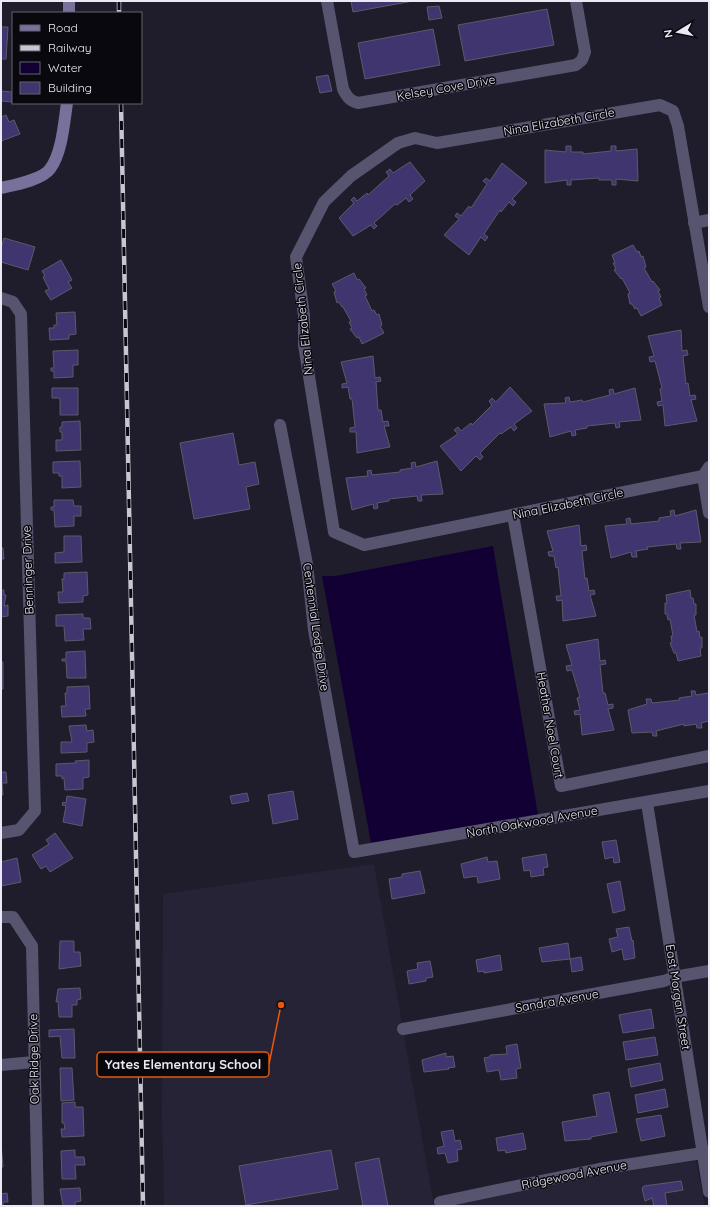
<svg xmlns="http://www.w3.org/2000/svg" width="710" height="1207" viewBox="0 0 710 1207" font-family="Quicksand,sans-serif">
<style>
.built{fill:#262337}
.water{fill:#120034}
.building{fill:#40356e;stroke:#5b5a6a}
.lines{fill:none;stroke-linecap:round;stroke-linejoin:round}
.street{stroke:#57546f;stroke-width:12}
.secondary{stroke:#77719c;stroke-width:12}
.rail-casing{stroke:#c8c6d1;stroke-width:4.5}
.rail{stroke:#09080e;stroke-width:3;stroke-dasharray:9;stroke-linecap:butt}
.labels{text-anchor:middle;stroke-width:3;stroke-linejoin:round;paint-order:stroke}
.street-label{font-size:12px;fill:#ebeaf4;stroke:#09080e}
.leader{fill:none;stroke:#e8590c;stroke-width:1.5}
.callout-dot{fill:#e8590c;stroke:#09080e;stroke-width:1.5}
.callout{fill:#09080e;stroke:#e8590c;stroke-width:1.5}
.callout-label{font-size:13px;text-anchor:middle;font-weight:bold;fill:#ebeaf4}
</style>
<rect width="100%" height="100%" fill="#1f1d2b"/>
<path class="built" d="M374 864 434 1206H164L162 1115 163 894Z
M696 1161 705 1206H450L600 1175Z"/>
<path class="water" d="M493 546 538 815 371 843 322 576H335Z"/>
<path class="building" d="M351 1H413L353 12Z
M439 6 442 18 429 20 427 7Z
M547 9 554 45 465 61 458 25Z
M1 27H8L6 59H1Z
M433 29 440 65 365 79 358 43Z
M328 75 332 91 320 93 316 77Z
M1 91 12 92V102L1 101Z
M6 115 9 122 14 120 20 134 1 141V117Z
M566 146H571V152H583V154L611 151V146H616V151L637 149 638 181 616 179V185H612V180H599V178L571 180V185H567V180L545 183V150L566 152Z
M410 162 425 181 410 195 413 199 409 202 406 198 397 205 395 204 374 223 377 226 374 229 371 225 353 236 339 218 354 203 351 200 354 197 357 201 367 193 368 195 389 176 386 172 390 169 393 173Z
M502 163 527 183 512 199 516 202 513 206 509 202 501 212 500 210 484 234 488 237 485 241 481 237 469 255 444 235 459 219 455 216 457 213 461 216 469 206 471 208 487 184 483 181 486 178 490 181Z
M4 238 35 247 28 270 1 262V248Z
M633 245 637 252 639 251 641 257 643 256 646 267 644 268 652 282 653 281 660 290 658 291 661 297 659 298 662 305 641 316 637 308 635 309 632 304H630L628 294 630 293 622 278 621 279 614 270 616 269 613 263H615L612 255Z
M61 260 72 280 68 282 72 288 51 300 45 291 49 289 43 277 45 276 42 271Z
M354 273 357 280 359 279 366 288 364 289 367 295 365 296 372 311 374 310 377 315 379 314 382 325 380 326 384 333 362 344 359 337 357 338 350 329 352 328 349 322 351 321 343 307H342L339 302 337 303 334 292 336 291 332 284Z
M75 312 76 334 69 335V339L50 340 49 328H54V325H57L56 313Z
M681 330 682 351 687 350 688 355 683 356 686 384 688 383 690 396 695 395 696 399 691 400 697 421 665 426 663 405 658 406 657 402 662 401 660 389 662 388 655 361 650 362 649 357 654 356 648 336Z
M78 350V365H73V377L54 378V371H51V368H54L53 351Z
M373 356 375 378 380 377 381 381 376 382 378 410H381L383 422 388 421 389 426H384L390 447 357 453 356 432H350V428L355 427 352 399H350L348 387 342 388V384L347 383 341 362Z
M510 387 532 411 514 424 517 428 514 431 511 427 501 434 500 433 480 453 483 457 480 460 476 456 461 471 440 446 458 434 454 430 458 427 461 431 471 423 472 425 492 405 489 401 492 398 496 402Z
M52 388H78V415H60V398H52Z
M635 388 641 420 619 422 620 427 616 428 615 423 587 426V428L575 430 576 435 572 436 571 431 550 437 544 404 566 403 565 398 569 397 570 402 582 400 583 402 610 395 609 390 613 389 614 394Z
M80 421 81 450 56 451V440H62V432H60V427H62V422Z
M233 433 239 465 255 462 259 484 246 487 250 509 194 519 180 443Z
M80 461 81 487 62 488V476H59V473H53V462Z
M437 461 443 494 421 495 422 501H418L417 496 389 499V501L377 503 378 508 374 509 373 504 352 510 346 478 368 476 367 471 371 470 372 475 400 472V470L412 468 411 463 415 462 416 467Z
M54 500H73L74 506H81V516H74V526L55 527 54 510H51V507H54Z
M674 510 675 516 696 510 701 542 680 543 681 549H677L676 544 647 547 648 549 636 551 637 557H632L631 552 611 558 605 526 627 524 626 519 630 518 631 524 659 521V518L671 516 670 511Z
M579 525 581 546 586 545 587 550 582 551 585 579 587 578 589 591 594 590 595 594 590 595 596 616 563 621 562 600 557 601 556 596H561L558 567 556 568 554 556H549L548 552 553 551 547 531Z
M64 536H81L82 562 55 563V553L64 552Z
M1 548H3L4 559H1Z
M87 572 88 595 83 596V602L59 603 58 592H63L62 579H64V573Z
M1 590H4V595H6L4 606 8 605V616L1 617Z
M690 590 691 598H693L694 604H696V615H694L697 632 699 631 700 638 702 637V648H700L701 656 678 661 676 653H674L670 643 672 642 671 636H673L670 619 668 620 667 614H665V603H667L666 595Z
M83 614V618H90L91 629H83L84 640 65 641 64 626H56V615Z
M598 639 600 661 605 660 606 664 600 665 603 693H605L608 705 613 704V708L608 709 614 730 582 735 580 714 575 715 574 711 580 710 577 698 580 697 572 670 567 671 566 666 572 665 566 645Z
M85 651 86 678H67L66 661H62V659H66V652Z
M1 662H3V689H1Z
M89 686 90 709H85L86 716 62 717 61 706H66L65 693H67V687Z
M691 691H695L696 695 708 693 709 695V721L701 723 702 728H697L696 724 684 726V724L656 731 657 736H653L652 732 632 733 628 710 647 704 646 699H651L652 703 680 700 679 698 692 696Z
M86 725 87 731 93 730 94 742 87 743V752L61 753V742H72L69 726Z
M89 760V777L83 778V789L65 790 64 778 62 779V776H56V764L76 763 75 761Z
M1 772H6L7 783H2L3 795H1Z
M293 791 298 819 273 824 268 795Z
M247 793 249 801 232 804 230 796Z
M67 796 86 799 82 826 63 822 66 806 62 805 63 802 66 803Z
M55 833 73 858 50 872 46 866 41 869 32 855 49 844 46 840Z
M616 840 620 862 614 863 613 857 605 859 602 842Z
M546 854 548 867 543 868 544 875 531 877 530 870 524 871 522 858Z
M487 857 488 862 497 861 500 879 478 883 477 876 464 878 461 864Z
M17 858 21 882 1 886V862Z
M420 871 425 893 392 899 389 879 402 877V874Z
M620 881 625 910 613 913 607 884Z
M629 927 632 941 633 940 635 958 624 960 622 949 612 952 609 939 618 937 616 929Z
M60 941H74V952H80L81 966 59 969Z
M568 943 570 959 542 962 539 948Z
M500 955 502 970 484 973V971L478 972 476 960Z
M581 957 583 970 572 972 570 959Z
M430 961 433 977 426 978V981L409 984 407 971 418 969 417 963Z
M80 988 81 999 77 1000V1005H72V1017H59L58 1001 56 1002 58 989Z
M651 1009 654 1028 623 1033 619 1015Z
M74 1029 75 1058H62L60 1036 49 1037V1030Z
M655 1037 658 1055 626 1060 623 1042Z
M517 1044 521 1068 516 1069 517 1078 501 1080 499 1070 487 1072 484 1058 490 1057V1055L507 1054 506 1046Z
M446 1053V1057L453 1056 455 1067 448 1068 449 1069 424 1072 422 1060Z
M660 1063 663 1080 631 1087 628 1069Z
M60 1068H72L74 1100 61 1101Z
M665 1089 668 1107 638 1113 635 1095Z
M609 1092 617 1132 591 1137V1139L565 1141 562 1122 597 1116 593 1095Z
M75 1102V1107H83L84 1136 62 1137 61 1129H65L64 1123H62V1103Z
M661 1115 665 1136 641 1141 636 1119Z
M453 1130 455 1141 460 1140 462 1149 457 1150 458 1161 448 1163 445 1153 438 1154 437 1148 444 1146 441 1132Z
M523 1133 526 1149 506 1153 505 1150 498 1151 496 1138Z
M1 1143 3 1167H1Z
M75 1150V1157H84L85 1165H75L76 1179H62L61 1151Z
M331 1150 338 1189 246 1205 239 1166Z
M379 1158 388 1206H363L355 1163Z
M681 1181 683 1190 665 1193 667 1206H654L652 1198 645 1201 642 1188 644 1186Z
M80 1188 81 1201 75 1202V1206H63L60 1189Z
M7 1193 8 1202H3V1206H1V1194Z"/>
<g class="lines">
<path class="street" d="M327 1 343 89C347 97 350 101 358 103L576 65 582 60 585 52 576 1
M694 223 709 220
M1 298 13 302 21 314 35 811 19 830 1 833
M709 307 678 126 673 111 660 105 437 143 415 138 398 143 351 176 324 202 296 257 304 316V345L334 532 364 545 389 540 703 476 709 467
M280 425 307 564 314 630 354 852 709 791
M703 476 709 513
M513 515 561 786 709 756
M647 803 709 1192
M1 917H13L32 946 38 1206
M403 1029 664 981 674 977 709 971
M1 1065 34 1062
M440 1202 599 1169 709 1152"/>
<path class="secondary" d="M69 1V13
M1 188C14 185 42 180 50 169 62 153 64 123 67 103"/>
<defs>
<path id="rail" d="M119 1V13
M121 103 143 1206"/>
</defs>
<use href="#rail" class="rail-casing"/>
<use href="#rail" class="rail"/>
</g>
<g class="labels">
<g class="street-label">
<text transform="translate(446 88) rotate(-10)" y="4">Kelsey Cove Drive</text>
<text transform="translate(559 122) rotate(-10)" y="4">Nina Elizabeth Circle</text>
<text transform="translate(303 319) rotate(-96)" y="4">Nina Elizabeth Circle</text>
<text transform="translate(568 504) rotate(-12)" y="4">Nina Elizabeth Circle</text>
<text transform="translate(28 570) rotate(-92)" y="4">Benninger Drive</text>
<text transform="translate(316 627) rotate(82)" y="4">Centennial Lodge Drive</text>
<text transform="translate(550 725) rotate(80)" y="4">Heather Noel Court</text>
<text transform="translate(532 822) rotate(-10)" y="4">North Oakwood Avenue</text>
<text transform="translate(678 997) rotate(81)" y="4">East Morgan Street</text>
<text transform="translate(557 1001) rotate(-10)" y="4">Sandra Avenue</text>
<text transform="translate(34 1059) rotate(-91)" y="4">Oak Ridge Drive</text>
<text transform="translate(574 1175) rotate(-11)" y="4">Ridgewood Avenue</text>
</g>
</g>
<path class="leader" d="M281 1005L269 1064"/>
<circle class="callout-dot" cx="281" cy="1005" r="4"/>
<rect class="callout" x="97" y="1052" width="172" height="25" rx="4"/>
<g class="callout-label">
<text x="183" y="1069">Yates Elementary School</text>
</g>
<rect width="710" height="1207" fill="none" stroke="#ebeaf4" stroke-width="4"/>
<rect x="12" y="12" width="130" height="92" fill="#09080e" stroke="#63626a"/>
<rect x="20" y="25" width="20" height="6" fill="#77719c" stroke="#63626a"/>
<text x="48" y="32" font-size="12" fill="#ebeaf4">Road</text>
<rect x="20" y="45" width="20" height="6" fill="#c8c6d1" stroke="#63626a"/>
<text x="48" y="52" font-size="12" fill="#ebeaf4">Railway</text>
<rect x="20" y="62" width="20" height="12" fill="#120034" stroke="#63626a"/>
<text x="48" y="72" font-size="12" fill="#ebeaf4">Water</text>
<rect x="20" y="82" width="20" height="12" fill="#40356e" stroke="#63626a"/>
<text x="48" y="92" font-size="12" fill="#ebeaf4">Building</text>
<g transform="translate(678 32) rotate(260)" stroke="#09080e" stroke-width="3" paint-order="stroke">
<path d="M0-3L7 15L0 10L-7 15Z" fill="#ebeaf4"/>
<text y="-6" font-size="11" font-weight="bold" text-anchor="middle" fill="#ebeaf4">N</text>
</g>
</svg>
